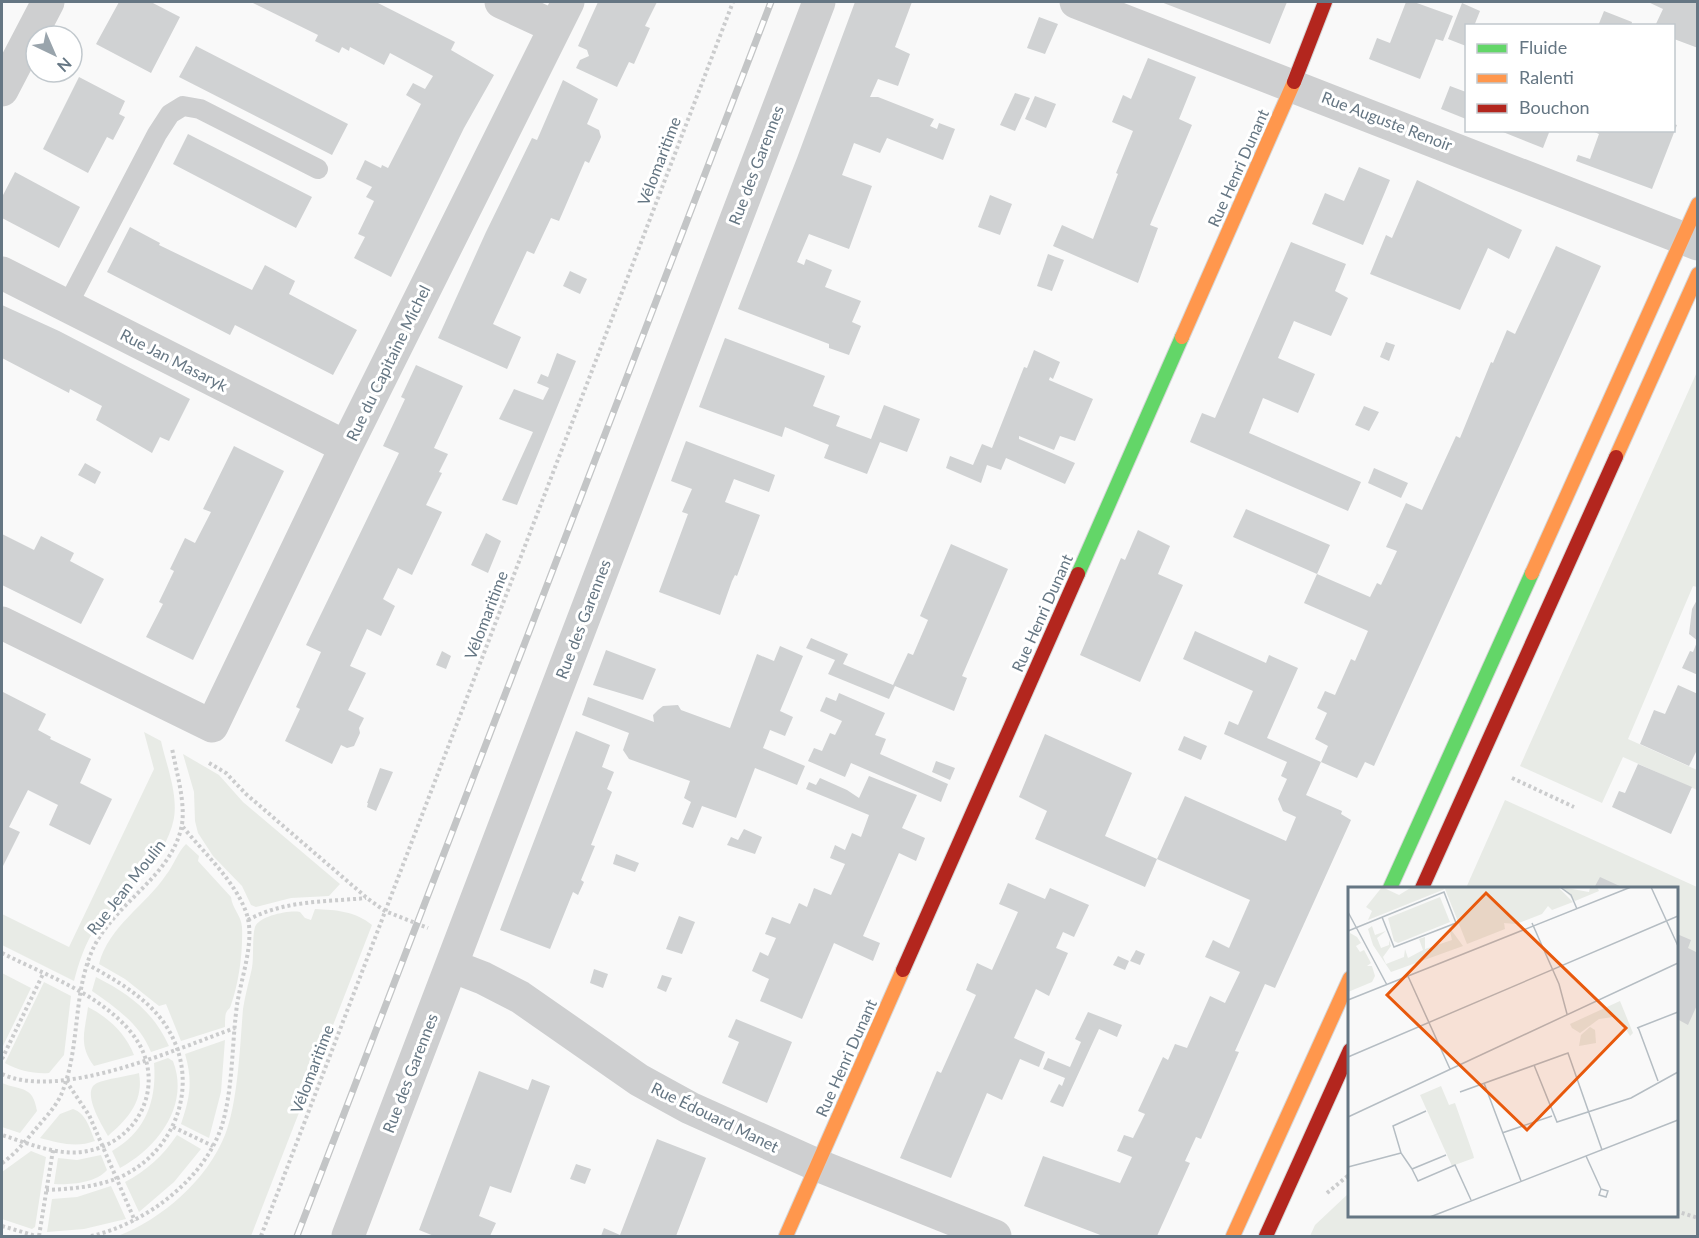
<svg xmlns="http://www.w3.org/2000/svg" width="1699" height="1238" viewBox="0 0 1699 1238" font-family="Lato,sans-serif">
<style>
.green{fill:#e8ebe6}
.building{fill:#d0d2d3}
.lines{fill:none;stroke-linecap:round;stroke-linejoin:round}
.fast-casing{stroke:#d5d6d7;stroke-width:16}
.slow-casing{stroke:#d5d6d7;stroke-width:16}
.jam-casing{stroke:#d5d6d7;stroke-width:16}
.path{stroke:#cbcccd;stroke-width:4;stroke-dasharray:3 3;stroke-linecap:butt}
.lane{stroke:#cecfd0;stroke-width:20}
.street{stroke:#cecfd0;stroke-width:33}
.fast{stroke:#63d668;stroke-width:14}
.slow{stroke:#ff974d;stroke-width:14}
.jam{stroke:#b3261e;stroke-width:14}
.rail-casing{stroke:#c3c5c6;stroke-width:7}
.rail{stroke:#fff;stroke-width:4.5;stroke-dasharray:14;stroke-linecap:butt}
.labels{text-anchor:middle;stroke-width:6;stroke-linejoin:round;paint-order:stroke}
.street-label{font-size:16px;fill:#657683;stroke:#fff}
.inset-road{fill:none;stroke:#b5bdc3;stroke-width:1.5}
.view{fill:#e8590c;fill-opacity:0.15;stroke:#e8590c;stroke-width:3}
.inset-edge{fill:none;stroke:#657683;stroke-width:3}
</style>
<rect width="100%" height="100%" fill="#f9f9f9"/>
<path class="green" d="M1697 372V587L1693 586 1628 739 1697 770V790L1623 757 1602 803 1520 766Z
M144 732 161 741C166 764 178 793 174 818 165 864 122 889 97 926 85 943 79 962 74 981L2 945V914L69 947 154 769Z
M183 754 219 775 243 802 340 884 329 896 291 898 256 907 251 905 242 886 213 856 198 833 195 821 194 792Z
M1505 800 1697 887V1236H1310L1315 1225 1349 1193 1350 1216H1676V888H1466Z
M186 844 199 856 198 861 231 897C232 908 241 915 242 927 243 952 239 982 231 1005 229 1011 229 1007 226 1013 225 1016 225 1023 225 1027L181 1041 166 1004 159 1006 125 979 99 964C109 926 145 906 166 875 174 865 177 853 186 844Z
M315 909C336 910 355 911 372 925L251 1236H118C162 1219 207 1180 225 1135 238 1102 240 1045 243 1009 245 995 249 982 252 968 254 957 252 936 255 927 259 916 289 910 300 912L305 918 311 920Z
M2 973 31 988 2 1048Z
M96 977C129 994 153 1011 169 1046L151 1052C140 1024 115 1007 92 991Z
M44 982 71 996 64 1055 49 1073C34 1074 19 1071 5 1063Z
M88 1007C108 1017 126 1034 134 1055L94 1066C78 1045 85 1031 88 1007Z
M225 1040 221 1092 209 1138 181 1124C190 1098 193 1081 185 1054Z
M168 1058 173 1061C190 1105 158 1147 120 1168L112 1151C146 1132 157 1100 154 1063Z
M139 1073C144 1101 128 1119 108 1136 103 1127 80 1091 97 1083 106 1079 128 1076 139 1073Z
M2 1083C21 1091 33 1085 37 1111L20 1133 2 1127Z
M73 1109C86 1113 90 1129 95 1141 76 1148 59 1143 40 1138L60 1114Z
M177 1135 201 1149 174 1182 139 1212 125 1182C146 1171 163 1156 177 1135Z
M31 1151 46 1157 35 1227 32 1229 2 1219V1172Z
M101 1155 107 1170C96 1183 70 1185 54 1184L58 1158 77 1160Z
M111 1186 126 1219 84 1229 47 1232 52 1199 77 1197Z"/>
<path class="building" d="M119 2H151L180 17 151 73 96 44Z
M251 2H376L455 42 451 50 494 75 464 128 391 277 354 258 365 237 358 234 374 201 366 197 372 187 356 179 365 160 381 168 382 165 388 168 421 104 406 95 413 83 425 89 433 76 390 53 384 65 350 47 349 51 342 47 339 53 315 41 318 35Z
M598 2H657L645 26 650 28 634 64 629 62 617 87 576 68 580 60 589 56 587 50 578 46Z
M855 2H912L895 47 910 54 898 86 878 79 870 97H878L934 119 930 126 937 129 939 123 955 129 943 160 887 138 880 153 854 143 842 175 872 186 849 249 809 234 797 262 804 265 806 259 832 270 825 287 861 301 852 322 861 326 849 355 829 348V344L738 309 797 158Z
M1161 2H1287L1270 44Z
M1406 2H1414L1453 16 1443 41 1436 39 1420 79 1369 59 1377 38 1390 43Z
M1648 2H1698V48L1674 39V26H1655L1663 9Z
M1462 3 1480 11 1474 26H1466V46L1448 39Z
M1604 11 1632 22 1631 26H1598Z
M1039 17 1058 24 1045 54 1027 48Z
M196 46 348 124 332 155 179 77Z
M1148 58 1196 77 1179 119 1192 125 1150 225 1158 228 1138 283 1053 246 1062 225 1093 239 1118 174 1116 173 1133 131 1112 122 1123 95 1131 99Z
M79 77 125 101 119 114 125 117 113 140 107 137 88 173 43 149Z
M563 80 598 99 587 124 599 130 601 137 589 163 585 161 559 221 551 218 534 254 527 251 493 324 521 337 507 369 438 338 486 232 532 138 537 140Z
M1450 86 1466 92V119L1441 109Z
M1015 93 1030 98 1015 131 1000 125Z
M1035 96 1056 104 1046 128 1025 119Z
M1674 124 1677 125 1652 189 1576 161 1578 155 1590 159 1599 134 1590 130H1674Z
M1498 130H1550L1543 148Z
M188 134 312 197 296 228 173 164Z
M1359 167 1390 180 1363 245 1312 224 1325 193 1344 201Z
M15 172 80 207 59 248 2 218V197Z
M1417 180 1522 230 1509 259 1488 248 1460 310 1370 274 1386 235 1392 238Z
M990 195 1012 204 1000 235 978 227Z
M130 227 160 243 159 245 252 290 265 265 295 281 289 294 357 330 333 375 235 325 230 335 107 272Z
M1291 242 1346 264 1335 291 1348 298 1331 336 1294 321 1278 358 1315 374 1298 413 1263 398 1249 433 1361 482 1348 511 1190 442 1202 413 1215 418Z
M1556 246 1601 266 1374 766 1365 762 1357 778 1321 762 1328 746 1315 739 1327 713 1317 708 1325 691 1335 695 1351 659 1355 661 1368 631 1304 603 1317 574 1233 537 1246 509 1330 545 1317 574 1370 597 1377 583 1381 585 1397 551 1386 547 1406 503 1422 510 1456 436 1460 438 1491 362 1493 363 1507 330 1515 334Z
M1048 254 1064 260 1052 291 1037 286Z
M570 271 587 279 580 294 563 286Z
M2 305 59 331 190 399 169 441 160 437 152 453 96 420 102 406 70 389 69 393 2 358Z
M725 338 825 376 813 406 840 416 836 426 871 439 884 405 920 419 907 452 880 442 867 474 824 458 829 445 785 427 782 437 699 407Z
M1386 342 1395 345 1389 361 1380 357Z
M1034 350 1060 362 1053 379 1050 377 1049 380 1093 399 1075 441 1060 436 1054 450 1019 436V439L1075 463 1065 484 1006 458 1001 470 987 465 981 483 946 468 950 456 973 465 982 444 992 448 1024 367 1027 368Z
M557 353 576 361 517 505 502 500 533 432 499 419 514 389 543 400 549 388 537 383 541 374 548 377Z
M416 365 463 386 434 448 448 454 439 472 442 473 426 505 442 512 412 575 398 568 383 599 395 606 381 636 367 629 350 666 366 673 348 710 364 718 359 728 360 733 354 746 347 748 341 745 332 764 285 741 300 709 296 707 321 652 306 645 399 453 383 446 405 399 401 397Z
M1364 406 1379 412 1369 431 1355 425Z
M686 441 775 475 769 492 734 479 725 502 760 515 737 576 735 575 732 581 720 615 659 592 688 514 682 512 692 489 671 481Z
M234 446 284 471 193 660 146 637 163 604 159 602 174 571 170 569 185 538 195 543 211 512 203 509Z
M85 463 101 472 95 484 78 475Z
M1374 468 1408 483 1401 498 1368 483Z
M1138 530 1170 546 1158 574 1183 585 1140 682 1080 655 1121 558 1125 560Z
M486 533 501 541 488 573 471 565Z
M2 534 34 550 41 536 74 553 70 561 104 579 81 624 2 585Z
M951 544 1008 569 962 676 967 678 954 711 895 686 889 699 828 674 835 660 806 648 811 638 848 654 843 664 893 685 908 653 913 655 928 620 920 616Z
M1698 598V641L1689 634 1692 609Z
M1195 631 1266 663 1269 655 1298 668 1267 738 1321 762 1306 795 1342 811 1341 814 1351 820 1275 988 1265 984 1235 1051 1239 1052 1201 1139 1196 1137 1185 1161 1190 1163 1157 1236H1103L1024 1206 1043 1156 1120 1183 1132 1157 1117 1151 1124 1135 1133 1138 1145 1114 1138 1111 1163 1057 1168 1060 1175 1044 1187 1048 1210 996 1225 1003 1240 972 1205 957 1213 940 1229 948 1250 900 1157 859 1185 796 1286 841 1296 817 1283 811 1278 799 1287 779 1281 776 1287 762 1224 734 1229 721 1238 725 1253 691 1183 659Z
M1697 642H1698V675L1682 668 1690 651 1693 652Z
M780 646 803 656 780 711 793 717 785 736 770 730 763 748 805 766 797 785 755 768 736 818 702 806 693 828 682 824 691 802 684 798 690 781 629 759 623 750 629 733 582 715 588 697 654 722 653 715 658 710 663 706 678 705 681 710 730 728 757 654 774 661Z
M606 650 656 669 643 700 593 685Z
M442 651 451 656 446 669 436 665Z
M1678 685 1698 694V748L1689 766 1640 744 1654 710 1665 714Z
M3 692 46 714 38 730 51 737 50 739 91 759 80 783 112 799 90 845 49 825 58 805 28 790 9 827 20 832 2 868Z
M839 693 885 713 875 735 886 739 880 754 948 784 941 802 851 763 845 777 808 761 814 748 822 751 830 733 835 735 842 721 820 711 826 697 836 701Z
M576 731 610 745 602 767 614 772 607 789 612 792 591 845 595 846 581 880 584 882 578 895 573 892 550 949 500 930Z
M1045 734 1132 773 1105 836 1157 859 1145 887 1035 839 1047 811 1019 797Z
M1184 736 1207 746 1201 760 1178 750Z
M936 761 955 768 950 780 932 772Z
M1638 764 1692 787 1671 834 1612 807 1619 791 1625 793Z
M380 768 393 772 376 811 367 807 368 803H367Z
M869 776 917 795 902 828 925 838 916 861 899 853 873 913 863 936 880 943 873 961 834 943 802 1019 760 1001 769 979 752 971 760 952 768 956 776 938 765 934 772 917 790 924 799 903 807 907 814 888 831 895 845 864 830 858 835 845 845 850 852 833 861 837 869 815 806 789 809 782 816 785 820 778 847 790 859 798Z
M744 829 762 837 755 854 727 845 731 837 738 840Z
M616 854 639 863 635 872 613 864Z
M1600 877 1624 888H1594Z
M1008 883 1045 899 1050 888 1089 905 1074 937 1063 932 1056 948 1068 953 1049 996 1036 989 1014 1038 1045 1052 1039 1067 1020 1059 1002 1100 987 1093 951 1178 900 1158 937 1071 941 1073 976 995 966 990 977 963 992 970 1018 912 999 904Z
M679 916 695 922 682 954 666 949Z
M1677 934 1691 940 1688 948 1698 953V1003L1688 1025 1677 1019Z
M1136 950 1145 954 1140 965 1130 961Z
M1118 956 1129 961 1125 970 1113 965Z
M594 969 608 974 603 988 590 983Z
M662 975 672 978 666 992 657 988Z
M1088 1012 1122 1025 1117 1037 1099 1029 1063 1107 1050 1102 1059 1084 1062 1086 1065 1078 1043 1069 1048 1058 1070 1067 1081 1042 1075 1039Z
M736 1019 792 1042 767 1103 722 1083 739 1042 728 1037Z
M479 1071 528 1090 532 1079 550 1086 511 1193 490 1186 479 1216 496 1223 490 1236H434L419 1230Z
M657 1139 706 1158 676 1236H601L604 1228 620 1235Z
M576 1164 591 1169 585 1184 570 1179Z"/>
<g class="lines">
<defs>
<path id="fast" d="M1078 574 1182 337
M1390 888 1532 573"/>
<path id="slow" d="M1182 337 1294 82
M1616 457 1698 274
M1532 573 1698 204
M786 1236 903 970
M1233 1236 1350 978"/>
<path id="jam" d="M1294 82 1325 2
M1422 888 1616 457
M903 970 1078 574
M1266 1236 1350 1050"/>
</defs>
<use href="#fast" class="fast-casing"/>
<use href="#slow" class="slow-casing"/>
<use href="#jam" class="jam-casing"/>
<path class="path" d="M209 763 226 773 246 794 367 898 385 911 428 928
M1512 778 1574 807
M248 920C284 900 326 902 366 898
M2 953C45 975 98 993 130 1031 170 1078 142 1144 82 1152 55 1155 27 1143 2 1135
M2 1059 43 974
M2 1074C60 1101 176 1049 235 1028
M66 1081 89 1115 135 1221
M173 1127 213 1146
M2 1163C14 1155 24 1143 34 1131 43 1120 55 1108 61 1095 82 1046 71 987 97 941 120 901 170 875 181 829 187 806 176 771 172 748
M46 1190C71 1189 95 1187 118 1178 176 1153 201 1084 168 1029 150 999 117 981 87 964
M1327 1193 1350 1174
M1676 1211 1698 1218
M2 1226 36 1236
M39 1236 53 1150
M91 1236C146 1224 210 1176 224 1118 233 1082 232 1042 237 1005 241 978 255 942 247 915 237 883 204 853 183 827
M261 1236 733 2"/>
<path class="lane" d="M67 306 157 134 170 114 183 106 200 109 318 169"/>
<path class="street" d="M501 2 555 27
M1076 2 1698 244
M2 90 48 2
M2 273 346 447
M2 623 212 726 346 447 568 2
M452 966 483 978 520 997 639 1080 690 1108 817 1165 995 1236
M348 1236 819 2"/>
<use href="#fast" class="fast"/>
<use href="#slow" class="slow"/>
<use href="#jam" class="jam"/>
<defs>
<path id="rail" d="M297 1236 771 2"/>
</defs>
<use href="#rail" class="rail-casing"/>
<use href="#rail" class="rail"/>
</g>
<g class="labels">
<g class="street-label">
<text transform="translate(1387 121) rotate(21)" y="6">Rue Auguste Renoir</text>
<text transform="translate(659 161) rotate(-69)" y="6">Vélomaritime</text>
<text transform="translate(756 165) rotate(-69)" y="6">Rue des Garennes</text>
<text transform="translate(1238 168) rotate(-66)" y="6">Rue Henri Dunant</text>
<text transform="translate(174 360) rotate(27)" y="6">Rue Jan Masaryk</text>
<text transform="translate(388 363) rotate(-64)" y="6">Rue du Capitaine Michel</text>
<text transform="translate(1042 613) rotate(-66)" y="6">Rue Henri Dunant</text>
<text transform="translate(486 615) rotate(-69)" y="6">Vélomaritime</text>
<text transform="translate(583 619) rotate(-69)" y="6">Rue des Garennes</text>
<text transform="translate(126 887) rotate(-52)" y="6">Rue Jean Moulin</text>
<text transform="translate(846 1058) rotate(-66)" y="6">Rue Henri Dunant</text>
<text transform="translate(312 1069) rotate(-69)" y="6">Vélomaritime</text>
<text transform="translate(410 1073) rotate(-69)" y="6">Rue des Garennes</text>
<text transform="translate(715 1117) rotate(26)" y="6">Rue Édouard Manet</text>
</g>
</g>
<g transform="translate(1348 887)">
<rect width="330" height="330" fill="#f9f9f9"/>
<path d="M34 0 51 8 64 0H210L225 15 204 23 200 19 194 27 168 37 156 36 157 42 119 57 97 2 20 33 24 24 18 20ZM213 0 241 5 242 0H249L251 4 227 14ZM92 10 102 35 50 56 46 54 40 31ZM24 39 27 48 38 44 29 51 33 61 41 58V53L43 59 35 70 38 77 56 70 57 62 60 71 75 63 71 52 77 50V62L104 53 101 40 115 59 43 85 25 58 20 42ZM2 46 9 50 13 56 8 59 12 65 16 63 23 76 19 79H24L27 89 24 95 0 105ZM272 114 285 146 282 149 274 136 265 130 251 132 232 146 224 141 222 137ZM242 140 247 143 248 156 231 159 233 148ZM93 199 101 218 107 216 125 267 126 271 104 279 72 208Z" fill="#e8ebe6"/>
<path class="inset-road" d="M212 0 223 8 229 22M303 0 330 59M0 25 39 98M184 36 211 97 219 127M0 44 96 5 108 36 46 60 34 30M59 87 102 182M0 113 283 0M290 140 310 194M289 141 330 125M0 170 330 29M186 178 209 235 283 211 330 185M136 196 173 294M112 205 220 166 254 263M78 224 45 239 53 266 64 282 98 268M0 230 330 76M154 246 204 229M238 269 253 302 251 308 258 310 260 304 253 302M0 280 53 266M64 282 70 294 107 278 123 313M82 330 330 233"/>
<path class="view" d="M138 6 278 141 179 243 39 108Z"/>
<rect width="330" height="330" class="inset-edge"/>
</g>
<rect width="1699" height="1238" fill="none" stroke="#657683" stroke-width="6"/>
<rect x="1465" y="24" width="210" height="108" fill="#ffffff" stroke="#c1c8cd" stroke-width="1.5"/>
<rect x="1477" y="44" width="30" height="9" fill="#63d668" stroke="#c1c8cd" stroke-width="1.5"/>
<text x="1519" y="54" font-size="18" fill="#657683">Fluide</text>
<rect x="1477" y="74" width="30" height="9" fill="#ff974d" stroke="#c1c8cd" stroke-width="1.5"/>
<text x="1519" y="84" font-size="18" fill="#657683">Ralenti</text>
<rect x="1477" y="104" width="30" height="9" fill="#b3261e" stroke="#c1c8cd" stroke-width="1.5"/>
<text x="1519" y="114" font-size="18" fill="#657683">Bouchon</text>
<g transform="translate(54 54) rotate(136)"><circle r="28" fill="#ffffff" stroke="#c1c8cd" stroke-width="1.5"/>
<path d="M0-4.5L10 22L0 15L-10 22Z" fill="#99a4ac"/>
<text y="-9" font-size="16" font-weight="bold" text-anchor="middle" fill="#657683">N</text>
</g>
</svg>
